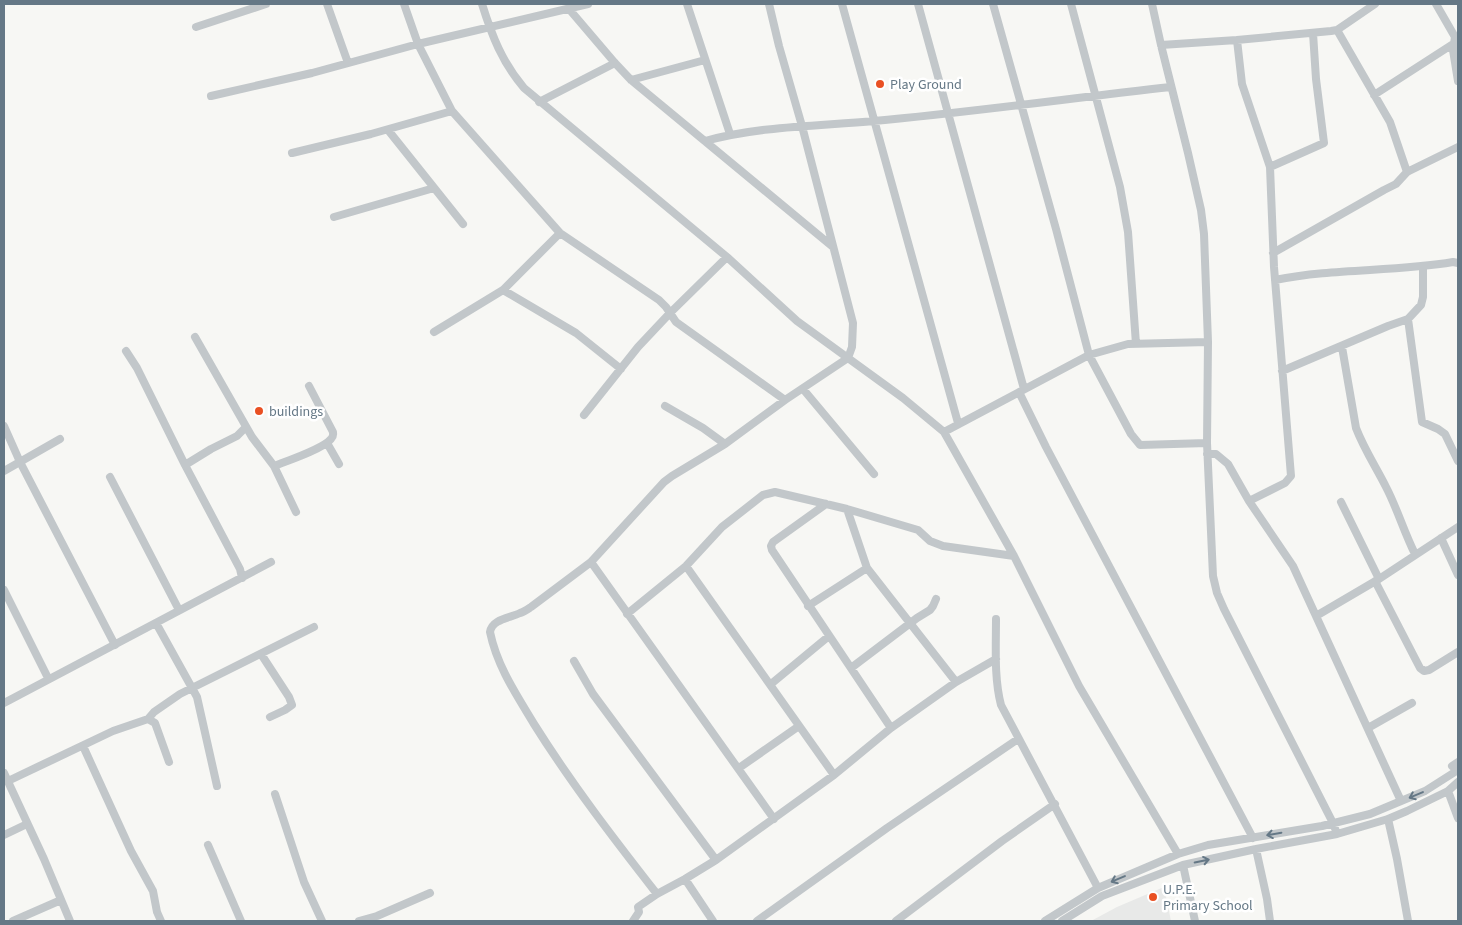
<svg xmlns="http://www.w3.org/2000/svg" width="1462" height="925" viewBox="0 0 1462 925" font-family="'Source Sans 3',sans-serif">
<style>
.built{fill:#e8e9e8}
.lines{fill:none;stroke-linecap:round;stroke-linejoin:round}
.minor{stroke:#c2c7ca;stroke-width:8}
.oneway{stroke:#657886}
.poi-dot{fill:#e95023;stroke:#fff;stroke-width:2}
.labels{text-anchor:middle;stroke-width:5;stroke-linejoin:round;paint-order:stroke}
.poi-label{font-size:14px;fill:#657886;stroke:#fff;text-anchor:start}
</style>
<rect width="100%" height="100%" fill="#f7f7f4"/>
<path class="built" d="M1164 887 1171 921H1091L1117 907Z"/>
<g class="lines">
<path class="minor" d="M327 4 348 63
M404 4 418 44 452 111 560 233 659 300 666 307 676 322 785 400
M482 4C492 36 502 62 524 88L727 257 797 321 903 398 944 432 1014 556 1079 686 1178 854
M687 4 730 134
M842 4 958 423
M918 4 1024 389
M993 4 1056 229 1089 355 1131 434 1140 445 1207 443
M1071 4 1120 187 1128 232 1136 344
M1152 4 1161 45 1188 153 1201 210 1204 234 1208 342 1207 443 1213 576 1217 593 1224 609 1333 823 1337 834
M1436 4 1455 37 1453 50 1458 81
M569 9 615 63 631 80 833 247
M196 27 266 4
M1337 30 1390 122 1407 172
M1237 40 1242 84 1270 167 1274 267 1291 476 1285 483 1249 501
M1161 45 1237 40 1331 31 1337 30 1375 4
M631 80 705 60
M1374 95 1453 44
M211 96 312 73 418 44 588 4
M539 102 615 63
M388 130 463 224
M705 141C760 126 818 126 874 121 973 112 1072 98 1171 87
M292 153 371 134 452 111
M1270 167 1324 143 1316 79 1313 33
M334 217 434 188
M1273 253 1384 190 1396 184 1407 172 1458 147
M1275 280C1334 268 1394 272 1453 262L1458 263
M503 290 576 333 621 369
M1408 319 1422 422 1438 429 1445 434 1458 461
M434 332 503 290 560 233
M195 337 252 437 274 466C287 461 323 449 331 439 334 436 333 435 333 432L309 386
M1342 347 1356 428C1364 449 1376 467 1386 487 1397 508 1404 532 1415 554
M126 351 137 368 185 465 240 569 242 578
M1282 371 1388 326 1408 319 1421 305 1423 297V267
M803 389 874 474
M1019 392 1046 447 1253 838
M665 406 703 428 725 444
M584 415 638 347 670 313 727 257
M4 426 20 462 115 645
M944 432 1089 355 1128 344 1208 342
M327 443 339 464
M1207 454H1216L1228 464 1249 501 1293 566 1401 801
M185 465 211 449 237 436 246 427
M274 466 296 512
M4 471 60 439
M110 477 179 610
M1341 502 1379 579
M826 504 773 542 771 546 772 550 891 728
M847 509 867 568 956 682
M1441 538 1458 575
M591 562 774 819
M686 566 834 775
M1375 581 1420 668 1424 671 1429 670 1458 652
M4 590 48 678
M808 606 867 568
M627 614 686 566 722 527 763 495 775 492 847 509 918 530 930 541 943 546 1014 556
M1316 616 1379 579 1458 527
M996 619C996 648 994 678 1001 705L1098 888
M156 623 197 697 217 786
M261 654 289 697 292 705 285 710 270 717
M574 661 593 694 716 860
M851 668 917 618 930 610 933 606 936 599
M771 684 829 636
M4 703 271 562
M148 719 154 712 180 694 314 627
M1368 728 1412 703
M83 746 131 851 153 891 157 912 161 921
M1452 766 1458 762
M739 768 799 726
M4 773 44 859 70 921
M8 781 113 731 148 719 155 723 169 762
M1448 791 1458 818
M275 794 304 882 322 921
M1388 819 1397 859 1408 921
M4 835 27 824
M208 845 241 921
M1256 849 1267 899 1270 921
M1183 865 1195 921
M685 879 713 921
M657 894C614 839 571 783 534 724 516 694 497 666 490 632 492 619 510 618 520 613 524 612 528 609 531 607L591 562 664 482 672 476 725 444 785 400 848 358 852 347 853 323 802 126 779 46 769 4
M13 921 61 900
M359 921 377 916 430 893
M633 921 639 912 638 907 657 894 685 879 716 860 834 775 891 728 956 682 996 659
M757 921 887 828 1018 739
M896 921 1002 841 1055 804
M1045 921 1098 888 1178 854 1208 845 1322 826 1370 814 1425 791 1458 770
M1062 921 1102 896 1183 865 1256 849 1337 834 1388 819 1407 811 1448 791 1458 782"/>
</g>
<defs><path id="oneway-shaft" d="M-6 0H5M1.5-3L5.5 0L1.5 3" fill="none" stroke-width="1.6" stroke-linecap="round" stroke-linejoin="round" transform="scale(1.25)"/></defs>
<g class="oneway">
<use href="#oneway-shaft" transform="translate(1416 795) rotate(157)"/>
<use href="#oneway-shaft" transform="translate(1274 834) rotate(170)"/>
<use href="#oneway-shaft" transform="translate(1202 861) rotate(-12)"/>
<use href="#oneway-shaft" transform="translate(1118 879) rotate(157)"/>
</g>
<g class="poi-dot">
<circle cx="880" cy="84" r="5"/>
<circle cx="259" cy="411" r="5"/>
<circle cx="1153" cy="897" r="5"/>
</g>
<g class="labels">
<g class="poi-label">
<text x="890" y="89">Play Ground</text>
<text x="269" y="416">buildings</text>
<text x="1163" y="894">U.P.E.<tspan x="1163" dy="16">Primary School</tspan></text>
</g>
</g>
<rect width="1462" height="925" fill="none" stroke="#657886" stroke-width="10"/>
</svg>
